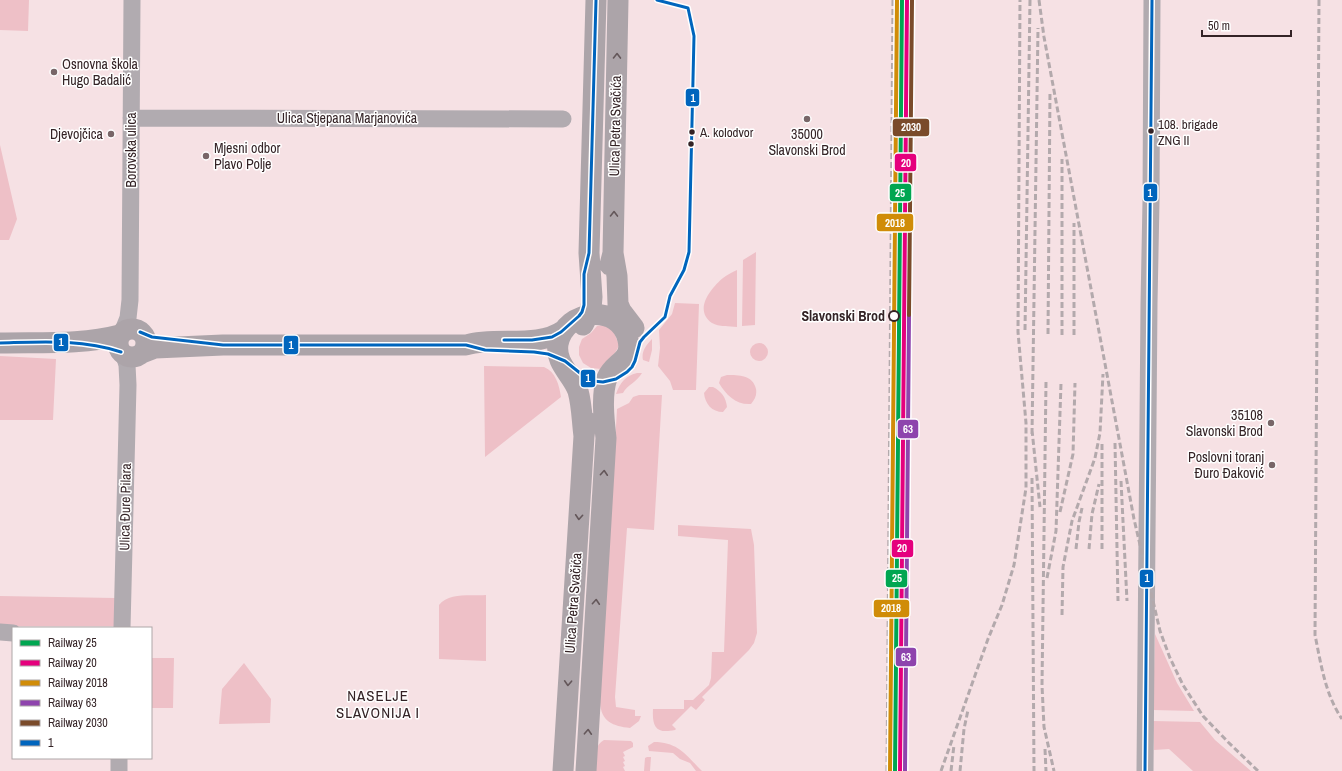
<svg xmlns="http://www.w3.org/2000/svg" width="1342" height="771" viewBox="0 0 1342 771" font-family="'Archivo Narrow',sans-serif">
<style>
.green{fill:#eec0c7}
.lines{fill:none;stroke-linecap:round;stroke-linejoin:round}
.minor{stroke:#b1abb0;stroke-width:17}
.major{stroke:#aca4a9;stroke-width:21}
.rail{stroke:#b3a9ac;stroke-width:3;stroke-dasharray:6 3;stroke-linecap:butt}
.bus-1-casing{stroke:#fff;stroke-width:6}
.bus-1{stroke:#0065bd;stroke-width:3}
.rail-1-casing{stroke:#fff;stroke-width:7}
.rail-2-casing{stroke:#fff;stroke-width:7}
.rail-3-casing{stroke:#fff;stroke-width:7}
.rail-4-casing{stroke:#fff;stroke-width:7}
.rail-5-casing{stroke:#fff;stroke-width:7}
.rail-1{stroke:#00a651;stroke-width:4}
.rail-2{stroke:#e5007d;stroke-width:4}
.rail-3{stroke:#d08c08;stroke-width:4}
.rail-4{stroke:#8e44ad;stroke-width:4}
.rail-5{stroke:#7a4b2a;stroke-width:4}
.oneway{stroke:#64575a}
.poi-dot{fill:#786668;stroke:#fff;stroke-width:1.5}
.bus-dot{fill:#342326;stroke:#fff;stroke-width:1.5}
.stop-dot{fill:#fff;stroke:#342326;stroke-width:2}
.labels{text-anchor:middle;stroke-width:3;stroke-linejoin:round;paint-order:stroke}
.bus-label{font-size:13px;fill:#342326;stroke:#fff;text-anchor:start}
.poi-label{font-size:14px;fill:#342326;stroke:#fff;text-anchor:end}
.street-label{font-size:14px;fill:#342326;stroke:#fff}
.stop-label{font-size:14px;font-weight:bold;fill:#342326;stroke:#fff;text-anchor:end}
.neighbourhood-label{font-size:15px;letter-spacing:1px;fill:#342326;stroke:#fff}
.line-badge{stroke:#fff;stroke-width:1.5}
.badge-label{font-size:11px;text-anchor:middle;font-weight:bold;fill:#fff}
</style>
<rect width="100%" height="100%" fill="#f6e1e4"/>
<path class="green" d="M0 0H29L28 31 0 30Z
M0 145 17 219 9 240H0Z
M756 252 755 325 742 326 743 260Z
M737 270V327C729 326 719 327 712 323 693 310 711 288 723 278 727 275 732 272 737 270Z
M675 303 699 304 696 390H673L670 381 658 366 660 348 659 330 672 314Z
M603 325 613 330 619 345C615 357 606 359 601 369L591 368 583 363 579 355V347L582 339 591 333 597 326Z
M652 339V350L649 362 643 360C641 352 646 345 652 339Z
M750 352a9 9 0 1 1 18 0a9 9 0 1 1-18 0Z
M0 356 56 359 53 420H0Z
M484 366 544 367C556 372 559 385 561 397L485 457Z
M637 373H642C637 382 627 385 623 393L616 394C620 383 625 376 637 373Z
M727 375C739 375 753 375 756 389 757 395 755 399 751 404 736 405 726 395 719 383L721 377Z
M709 387H713C721 391 726 397 727 407L723 412C712 412 705 404 704 393Z
M639 395H662L654 530 627 528 615 697 616 707 635 710V716H641L639 721 630 728C613 726 601 722 600 702L617 409 629 403 633 397Z
M678 525 751 529 754 545 757 633 754 643 749 650 702 697 705 700 696 710 691 706 672 725 676 729 675 730C656 734 652 727 653 709H684V700H693L709 685 711 678 712 652H724L728 540 678 536Z
M486 595V661L439 659V605C449 592 471 596 486 595Z
M0 596 115 598 114 626H0Z
M1155 634 1177 683 1194 711 1153 710Z
M151 658H174L173 708H151Z
M244 663 271 699 270 723 219 724 222 689Z
M1153 721 1200 722 1215 740 1251 771H1193L1169 749 1154 750Z
M604 740 631 741 633 743V747L623 752 625 756 623 757 625 761 623 762 625 766 623 767 625 771H593C595 760 593 746 604 740Z
M654 742C678 742 686 755 702 771H696L690 763 680 759 673 753 649 751 648 746Z
M647 757H651L650 771H644L645 758Z"/>
<g class="lines">
<path class="minor" d="M131 118 563 119
M122 333 128 318 130 300 132 0
M122 628 128 385 127 365 124 355
M0 632 13 633
M119 771V758
M1145 771 1149 304 1151 201 1152 0"/>
<path class="major" d="M613 253 617 276 618 304 621 311 634 328
M610 265 613 253 618 0
M583 325 591 309 592 297 589 253 596 0
M118 343a14 14 0 1 1 28 0a14 14 0 1 1-28 0Z
M0 343C40 342 82 345 120 335
M142 353 155 348 223 345H466C498 336 537 349 564 330
M584 436C582 421 582 405 578 391 572 374 555 364 558 344 565 308 620 303 628 340 633 361 613 362 607 378 601 395 604 420 606 438L586 771
M563 771 584 436 586 421"/>
<path class="rail" d="M1039 0 1044 37 1134 519 1160 631 1170 658 1183 685 1203 716 1228 742 1258 771
M1319 0 1315 635C1321 664 1325 694 1342 719
M1025 330 1030 0
M1048 334 1050 91
M1062 335V159
M1074 335V223
M1046 382 1042 685 1044 727 1054 771
M1032 430 1040 507
M1032 434 1038 28
M1115 443 1118 601
M1032 478 1034 771
M1121 481 1127 601
M1060 512 1073 454 1075 383
M1076 549 1079 522 1082 508
M1089 549 1092 514 1099 484
M1102 549V443
M1047 578 1056 531 1061 383
M1062 615 1063 567 1072 521 1095 458 1100 433 1103 374
M1045 749 1046 771
M887 771 893 0
M941 771 988 639 1002 605 1014 565 1026 488V423L1018 332 1020 0
M951 771 954 745
M960 771 964 729 968 710"/>
<defs>
<path id="bus-1" d="M140 332 152 337 223 345H466L485 350 534 352 548 354 565 361 585 377 593 381 603 382 616 379 627 372 632 367 635 361 640 342 644 337 665 317 670 296 684 270 689 252 694 36 688 8 657 0
M504 340H532L552 337 561 332 579 316 582 312 584 305V274L589 253 596 0
M0 343C41 342 81 339 121 352
M1145 771 1152 0"/>
</defs>
<use href="#bus-1" class="bus-1-casing"/>
<use href="#bus-1" class="bus-1"/>
<defs>
<path id="rail-1" d="M895 771 902 0"/>
<path id="rail-2" d="M900 771 907 0"/>
<path id="rail-3" d="M890 771 897 0"/>
<path id="rail-4" d="M905 771 909 315"/>
<path id="rail-5" d="M909 315 912 0"/>
</defs>
<use href="#rail-1" class="rail-1-casing"/>
<use href="#rail-2" class="rail-2-casing"/>
<use href="#rail-3" class="rail-3-casing"/>
<use href="#rail-4" class="rail-4-casing"/>
<use href="#rail-5" class="rail-5-casing"/>
<use href="#rail-1" class="rail-1"/>
<use href="#rail-2" class="rail-2"/>
<use href="#rail-3" class="rail-3"/>
<use href="#rail-4" class="rail-4"/>
<use href="#rail-5" class="rail-5"/>
</g>
<defs><path id="oneway-chevron" d="M-2-3.5L2.5 0L-2 3.5" fill="none" stroke-width="1.6" stroke-linecap="round" stroke-linejoin="round"/></defs>
<g class="oneway">
<use href="#oneway-chevron" transform="translate(617 56) rotate(-89)"/>
<use href="#oneway-chevron" transform="translate(614 214) rotate(-89)"/>
<use href="#oneway-chevron" transform="translate(604 473) rotate(-86)"/>
<use href="#oneway-chevron" transform="translate(579 517) rotate(94)"/>
<use href="#oneway-chevron" transform="translate(596 602) rotate(-86)"/>
<use href="#oneway-chevron" transform="translate(568 683) rotate(93)"/>
<use href="#oneway-chevron" transform="translate(588 732) rotate(-87)"/>
</g>
<g class="poi-dot">
<circle cx="54" cy="72" r="4"/>
<circle cx="807" cy="119" r="4"/>
<circle cx="111" cy="134" r="4"/>
<circle cx="206" cy="156" r="4"/>
<circle cx="1271" cy="423" r="4"/>
<circle cx="1272" cy="465" r="4"/>
</g>
<g class="bus-dot">
<circle cx="1151" cy="131" r="3.5"/>
<circle cx="692" cy="132" r="3.5"/>
<circle cx="691" cy="144" r="3.5"/>
</g>
<circle class="stop-dot" cx="894" cy="316" r="5"/>
<g class="labels">
<g class="bus-label">
<text x="1158" y="129">108. brigade<tspan x="1158" dy="16">ZNG II</tspan></text>
<text x="700" y="137">A. kolodvor</text>
</g>
<g class="poi-label">
<text x="62" y="69" text-anchor="start">Osnovna škola<tspan x="62" dy="16">Hugo Badalić</tspan></text>
<text x="103" y="139">Djevojčica</text>
<text x="807" y="139" text-anchor="middle">35000<tspan x="807" dy="16">Slavonski Brod</tspan></text>
<text x="214" y="153" text-anchor="start">Mjesni odbor<tspan x="214" dy="16">Plavo Polje</tspan></text>
<text x="1263" y="420">35108<tspan x="1263" dy="16">Slavonski Brod</tspan></text>
<text x="1264" y="462">Poslovni toranj<tspan x="1264" dy="16">Đuro Đaković</tspan></text>
</g>
<g class="street-label">
<text x="347" y="123">Ulica Stjepana Marjanovića</text>
<text transform="translate(615 126) rotate(-89)" y="5">Ulica Petra Svačića</text>
<text transform="translate(131 150) rotate(-90)" y="5">Borovska ulica</text>
<text transform="translate(125 507) rotate(-89)" y="5">Ulica Đure Pilara</text>
<text transform="translate(573 603) rotate(-86)" y="5">Ulica Petra Svačića</text>
</g>
<g class="stop-label">
<text x="885" y="321">Slavonski Brod</text>
</g>
<g class="neighbourhood-label">
<text x="378" y="701">NASELJE<tspan x="378" dy="17">SLAVONIJA I</tspan></text>
</g>
</g>
<g class="line-badge">
<rect x="685" y="88" width="15" height="19" rx="4" fill="#0065bd"/>
<rect x="892" y="118" width="38" height="19" rx="4" fill="#7a4b2a"/>
<rect x="894" y="153" width="23" height="19" rx="4" fill="#e5007d"/>
<rect x="889" y="183" width="23" height="19" rx="4" fill="#00a651"/>
<rect x="1143" y="183" width="15" height="19" rx="4" fill="#0065bd"/>
<rect x="876" y="213" width="38" height="19" rx="4" fill="#d08c08"/>
<rect x="53" y="333" width="16" height="19" rx="4" fill="#0065bd"/>
<rect x="283" y="335" width="16" height="20" rx="4" fill="#0065bd"/>
<rect x="580" y="369" width="16" height="19" rx="4" fill="#0065bd"/>
<rect x="897" y="419" width="22" height="20" rx="4" fill="#8e44ad"/>
<rect x="891" y="539" width="23" height="19" rx="4" fill="#e5007d"/>
<rect x="885" y="569" width="23" height="19" rx="4" fill="#00a651"/>
<rect x="1139" y="569" width="15" height="19" rx="4" fill="#0065bd"/>
<rect x="873" y="599" width="37" height="19" rx="4" fill="#d08c08"/>
<rect x="895" y="647" width="22" height="20" rx="4" fill="#8e44ad"/>
</g>
<g class="badge-label">
<text x="693" y="102">1</text>
<text x="911" y="131">2030</text>
<text x="906" y="167">20</text>
<text x="900" y="197">25</text>
<text x="1150" y="197">1</text>
<text x="895" y="227">2018</text>
<text x="61" y="346">1</text>
<text x="291" y="349">1</text>
<text x="588" y="382">1</text>
<text x="908" y="433">63</text>
<text x="902" y="552">20</text>
<text x="897" y="582">25</text>
<text x="1147" y="582">1</text>
<text x="891" y="612">2018</text>
<text x="906" y="661">63</text>
</g>
<rect x="12" y="627" width="140" height="132" fill="#ffffff" stroke="#aea7a8"/>
<rect x="20" y="640" width="20" height="6" fill="#00a651" stroke="#aea7a8"/>
<text x="48" y="647" font-size="12" fill="#342326">Railway 25</text>
<rect x="20" y="660" width="20" height="6" fill="#e5007d" stroke="#aea7a8"/>
<text x="48" y="667" font-size="12" fill="#342326">Railway 20</text>
<rect x="20" y="680" width="20" height="6" fill="#d08c08" stroke="#aea7a8"/>
<text x="48" y="687" font-size="12" fill="#342326">Railway 2018</text>
<rect x="20" y="700" width="20" height="6" fill="#8e44ad" stroke="#aea7a8"/>
<text x="48" y="707" font-size="12" fill="#342326">Railway 63</text>
<rect x="20" y="720" width="20" height="6" fill="#7a4b2a" stroke="#aea7a8"/>
<text x="48" y="727" font-size="12" fill="#342326">Railway 2030</text>
<rect x="20" y="740" width="20" height="6" fill="#0065bd" stroke="#aea7a8"/>
<text x="48" y="747" font-size="12" fill="#342326">1</text>
<path d="M1202 30v6h89v-6" fill="none" stroke="#342326" stroke-width="2"/>
<text x="1208" y="30" font-size="12" fill="#342326" stroke="#ffffff" stroke-width="3" paint-order="stroke">50 m</text>
</svg>
